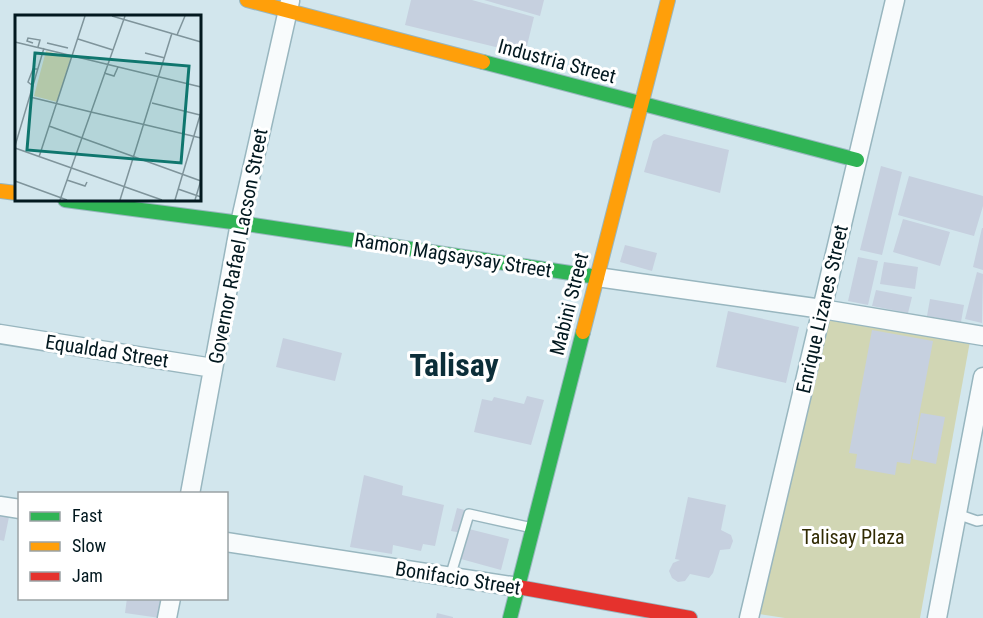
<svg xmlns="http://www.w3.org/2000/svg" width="983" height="618" viewBox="0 0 983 618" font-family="'Roboto Condensed',sans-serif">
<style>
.green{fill:#d1d6b4}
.building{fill:#c6d0df}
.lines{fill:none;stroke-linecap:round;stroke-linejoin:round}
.lane-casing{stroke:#98b6bf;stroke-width:12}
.street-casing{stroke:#98b6bf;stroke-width:21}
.fast-casing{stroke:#98b6bf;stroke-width:16}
.slow-casing{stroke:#98b6bf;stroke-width:16}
.jam-casing{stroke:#98b6bf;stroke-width:16}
.lane{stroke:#f8fbfc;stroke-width:9}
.street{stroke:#f8fbfc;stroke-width:18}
.fast{stroke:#30b455;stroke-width:14}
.slow{stroke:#ff9f0a;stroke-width:14}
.jam{stroke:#e5322d;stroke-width:14}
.labels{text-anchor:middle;stroke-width:6;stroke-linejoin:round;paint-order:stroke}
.street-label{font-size:20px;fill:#02181f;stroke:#fff}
.park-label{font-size:20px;fill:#312b03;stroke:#fff}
.town-label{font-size:32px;font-weight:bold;fill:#0c2e39;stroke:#fff}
.inset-road{fill:none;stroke:#7f949b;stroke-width:1.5}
.view{fill:#0f766e;fill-opacity:0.15;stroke:#0f766e;stroke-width:3}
.inset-edge{fill:none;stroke:#02181f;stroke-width:3}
</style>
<rect width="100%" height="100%" fill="#d2e6ed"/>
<path class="green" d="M821 319 970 341 920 618H785L753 613Z"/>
<path class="building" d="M411 0H472L534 17 525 54 405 25Z
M484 0H544L540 16Z
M664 134 729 150 720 193 644 172 653 141Z
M881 166 902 172 882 255 860 250Z
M909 176 983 196V206L974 236 898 215Z
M903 219 950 232 940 266 893 252Z
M982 228H983V270L973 267Z
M625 245 657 253 652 271 620 262Z
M858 257 878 261 868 305 848 301Z
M884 262 918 267 915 289 880 284Z
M977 272 983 274 982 323 965 319Z
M876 290 912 297 908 313 872 306Z
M930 299 964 305 961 322 927 316Z
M728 311 799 327 786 383 716 367Z
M872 330 933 341 910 464 897 462 895 475 855 468 857 454 849 453Z
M283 338 342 353 335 381 276 367Z
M527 396 544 400 531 445 474 432 482 399 492 401 494 397 524 404Z
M921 413 945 417 936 464 912 459Z
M364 475 403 486 402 495 444 505 435 546 423 544 421 551 393 545 392 554 350 547Z
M688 497 726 505 721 530 731 535 733 541 730 549 720 550 713 573 709 578 690 574 685 581 678 582 672 578 669 571 673 563 680 560 675 559Z
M457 508 468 511 462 533 451 531Z
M0 515 9 517 4 541 0 540Z
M469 529 509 539 501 570 461 559Z
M127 598H163L160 618 125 613Z
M437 613 453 617V618H436Z"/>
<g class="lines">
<defs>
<path id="lane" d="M957 514 977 521 983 520
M450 577 469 514 528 527"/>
<path id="street" d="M597 277 822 309 983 336
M0 334 213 368
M190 494 240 223 290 1
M0 506 20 509
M226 542 518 587
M167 618 171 598
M749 618 895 0
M937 618 983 377"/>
<path id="fast" d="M483 62 857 160
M65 200 240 223 597 277
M510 618 583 332"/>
<path id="slow" d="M247 0 483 62
M0 191 16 193
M583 332 668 0"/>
<path id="jam" d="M518 587 690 618"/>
</defs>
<use href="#lane" class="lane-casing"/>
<use href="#street" class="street-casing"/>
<use href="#fast" class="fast-casing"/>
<use href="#slow" class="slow-casing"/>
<use href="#jam" class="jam-casing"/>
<use href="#lane" class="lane"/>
<use href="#street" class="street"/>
<use href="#fast" class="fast"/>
<use href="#slow" class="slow"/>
<use href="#jam" class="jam"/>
</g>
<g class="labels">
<g class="street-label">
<text transform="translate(557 61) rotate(15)" y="7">Industria Street</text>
<text transform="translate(238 246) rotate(-79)" y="7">Governor Rafael Lacson Street</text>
<text transform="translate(453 255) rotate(9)" y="7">Ramon Magsaysay Street</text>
<text transform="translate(569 304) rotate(-76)" y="7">Mabini Street</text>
<text transform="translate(822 309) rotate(-77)" y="7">Enrique Lizares Street</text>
<text transform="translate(107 351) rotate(9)" y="7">Equaldad Street</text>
<text transform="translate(458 578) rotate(9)" y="7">Bonifacio Street</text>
</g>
<g class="park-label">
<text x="853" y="544">Talisay Plaza</text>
</g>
<g class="town-label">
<text x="454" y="376">Talisay</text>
</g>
</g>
<g transform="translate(15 15)">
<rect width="186" height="186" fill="#d2e6ed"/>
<path d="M31 36 56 42 42 87 19 81Z" fill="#d1d6b4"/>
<path class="inset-road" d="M97 1 186 27M162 20 170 1M63 24 98 35M0 27 186 72M18 28 12 26 13 23 25 25 23 32M32 28 53 33M130 38 150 43M89 58 99 61 103 52M18 71 13 67 18 54H23M15 82 76 97M137 88 185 100M76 97 186 123M34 111 186 166M0 131 29 33M0 133 147 185M24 142 70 1M52 165 70 171 72 167M0 166 52 185M163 174 186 182M45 185 110 1M105 185 157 18M160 185 186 97M180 185 186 165"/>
<path class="view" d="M20 38 174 51 166 148 12 135Z"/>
<rect width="186" height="186" class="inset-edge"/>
</g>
<rect x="18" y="492" width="210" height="108" fill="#ffffff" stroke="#9aa3a5" stroke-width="1.5"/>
<rect x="30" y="512" width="30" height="9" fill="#30b455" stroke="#9aa3a5" stroke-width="1.5"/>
<text x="72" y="522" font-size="18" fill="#02181f">Fast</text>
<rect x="30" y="542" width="30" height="9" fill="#ff9f0a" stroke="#9aa3a5" stroke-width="1.5"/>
<text x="72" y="552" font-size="18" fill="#02181f">Slow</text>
<rect x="30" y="572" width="30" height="9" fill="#e5322d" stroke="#9aa3a5" stroke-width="1.5"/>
<text x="72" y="582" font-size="18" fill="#02181f">Jam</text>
</svg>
